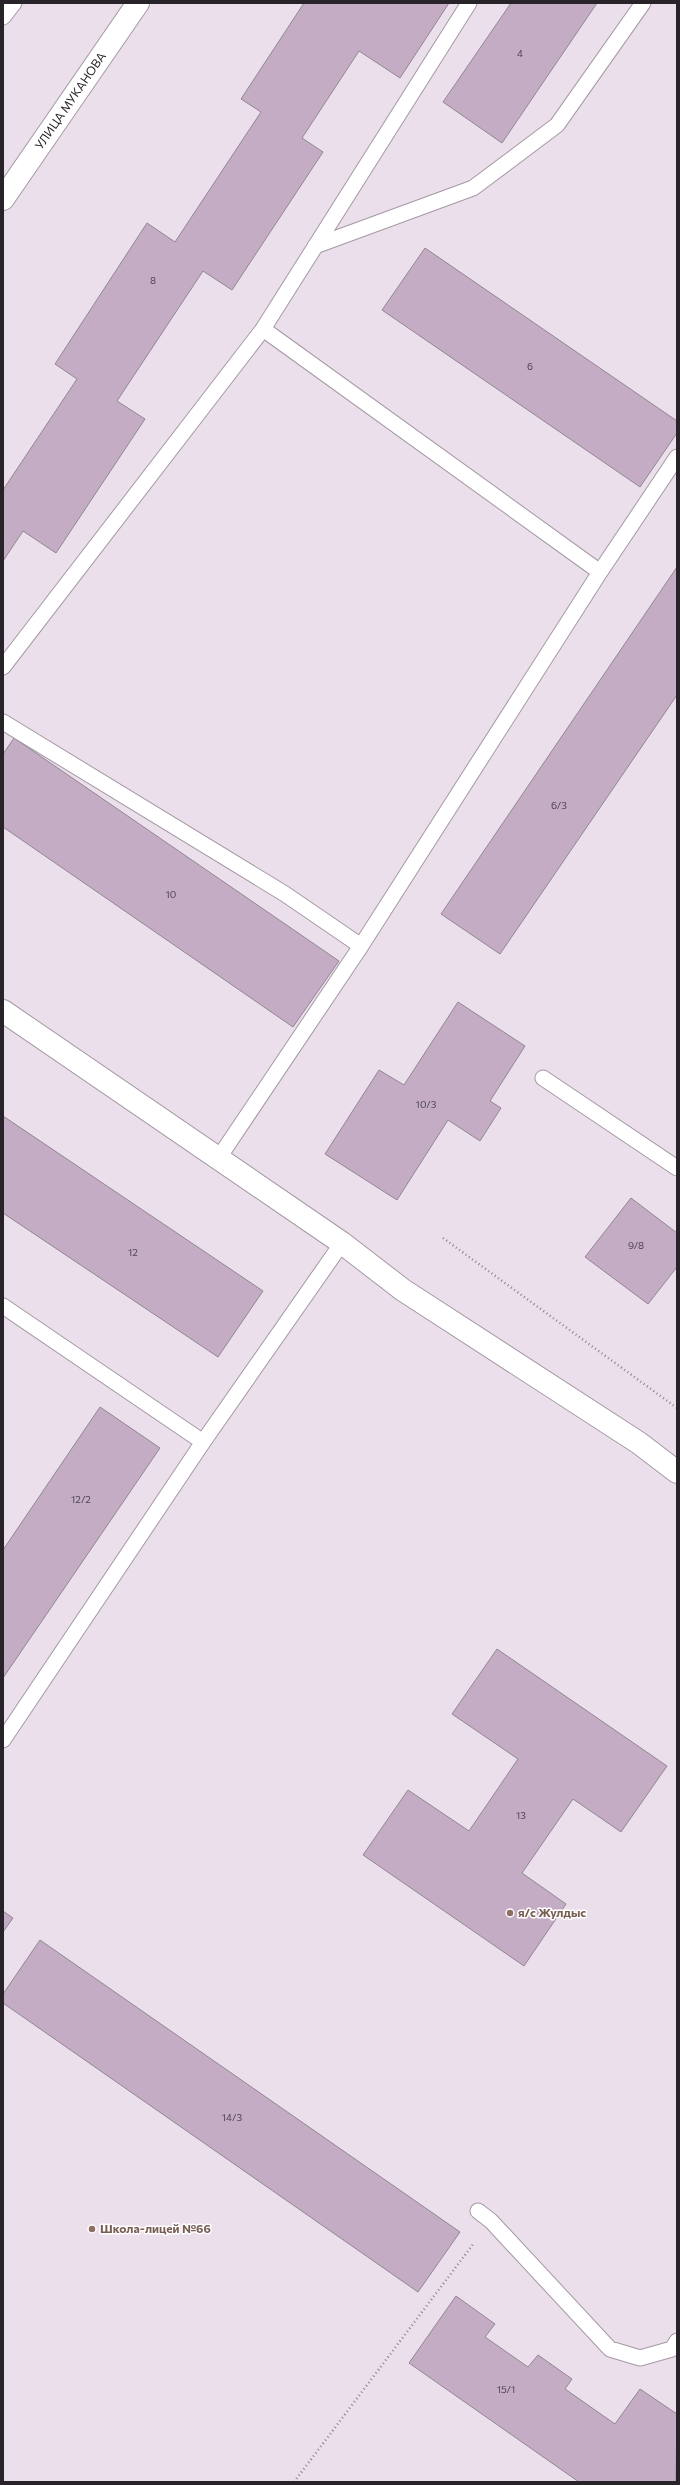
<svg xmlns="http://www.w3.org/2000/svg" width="680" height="2485" viewBox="0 0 680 2485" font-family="Commissioner,sans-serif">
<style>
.building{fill:#c4acc4;stroke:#918791}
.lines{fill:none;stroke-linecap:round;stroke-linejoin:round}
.service-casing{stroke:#a499a4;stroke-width:17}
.minor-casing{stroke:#a499a4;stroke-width:24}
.secondary-casing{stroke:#a499a4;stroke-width:24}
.path{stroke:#8d848d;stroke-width:2.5;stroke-dasharray:1 3;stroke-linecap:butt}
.service{stroke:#fff;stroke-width:15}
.minor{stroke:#fff;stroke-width:22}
.secondary{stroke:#fff;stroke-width:22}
.education-dot{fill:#8d6e63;stroke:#fff;stroke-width:1.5}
.labels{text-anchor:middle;stroke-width:3;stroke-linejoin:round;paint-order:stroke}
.number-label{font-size:10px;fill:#4f454f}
.street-label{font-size:12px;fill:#282328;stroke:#fff}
.education-label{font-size:12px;font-weight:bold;fill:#785e54;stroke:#fff;text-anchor:start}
</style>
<rect width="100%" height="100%" fill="#ebdfeb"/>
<path class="building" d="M304 3H449L400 78 359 51 302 138 323 152 232 290 203 271 117 401 145 419 56 553 23 531 3 561V490L77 379 55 364 147 223 175 242 261 112 241 99Z
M511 3H597L502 143 443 102Z
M425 248 677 421V433L640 487 382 310Z
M677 567V695L500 954 441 914Z
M14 738 339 961 293 1027 3 827V754Z
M458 1002 525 1046 490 1101 501 1108 480 1141 448 1120 397 1200 325 1154 379 1070 404 1085Z
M3 1116 263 1291 218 1357 3 1213Z
M631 1198 677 1233V1267L648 1304 585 1257Z
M100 1407 160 1448 3 1678V1550Z
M497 1649 667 1766 621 1832 573 1799 522 1873 566 1904 524 1966 363 1855 408 1790 469 1831 518 1759 452 1714Z
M3 1911 13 1918 3 1932Z
M40 1940 460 2232 418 2292 3 2003V1994Z
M456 2296 495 2324 485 2337 528 2367 538 2355 572 2379 565 2389 615 2424 640 2389 677 2414 676 2482H579L409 2363Z"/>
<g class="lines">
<defs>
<path id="service" d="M3 17 14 3
M315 246 473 188 557 125 643 3
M600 572 677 457
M3 667 263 329 469 3
M3 722 285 894 361 946
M543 1078 677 1168
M218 1159 361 946 600 572 263 329
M3 1306 203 1442
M3 1740 203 1442 342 1243
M478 2211 491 2221 610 2349 640 2358 672 2349 677 2341"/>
<path id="minor" d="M3 1011 342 1243 403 1290 639 1443 677 1472"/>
<g id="secondary">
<path id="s1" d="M3 199 138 3"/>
</g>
</defs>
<use href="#service" class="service-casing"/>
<use href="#minor" class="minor-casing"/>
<use href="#secondary" class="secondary-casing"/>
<path class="path" d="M443 1238 677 1408
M294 2482 474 2243"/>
<use href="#service" class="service"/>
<use href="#minor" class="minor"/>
<use href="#secondary" class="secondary"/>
</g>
<g class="education-dot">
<circle cx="510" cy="1913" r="4"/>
<circle cx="92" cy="2229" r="4"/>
</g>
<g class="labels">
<g class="number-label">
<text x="520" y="57">4</text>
<text x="153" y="284">8</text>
<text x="530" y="370">6</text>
<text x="559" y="809">6/3</text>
<text x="171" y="898">10</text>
<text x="426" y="1108">10/3</text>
<text x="636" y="1249">9/8</text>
<text x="133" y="1256">12</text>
<text x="81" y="1503">12/2</text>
<text x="521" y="1819">13</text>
<text x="232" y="2121">14/3</text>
<text x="506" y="2393">15/1</text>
</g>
<g class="street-label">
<text dy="4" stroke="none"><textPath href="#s1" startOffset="119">УЛИЦА МУКАНОВА</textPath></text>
</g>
<g class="education-label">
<text x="518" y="1917">я/c Жулдыс</text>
<text x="100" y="2233">Школа-лицей №66</text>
</g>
</g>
<rect width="680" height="2485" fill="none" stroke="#282328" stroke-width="8"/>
</svg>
